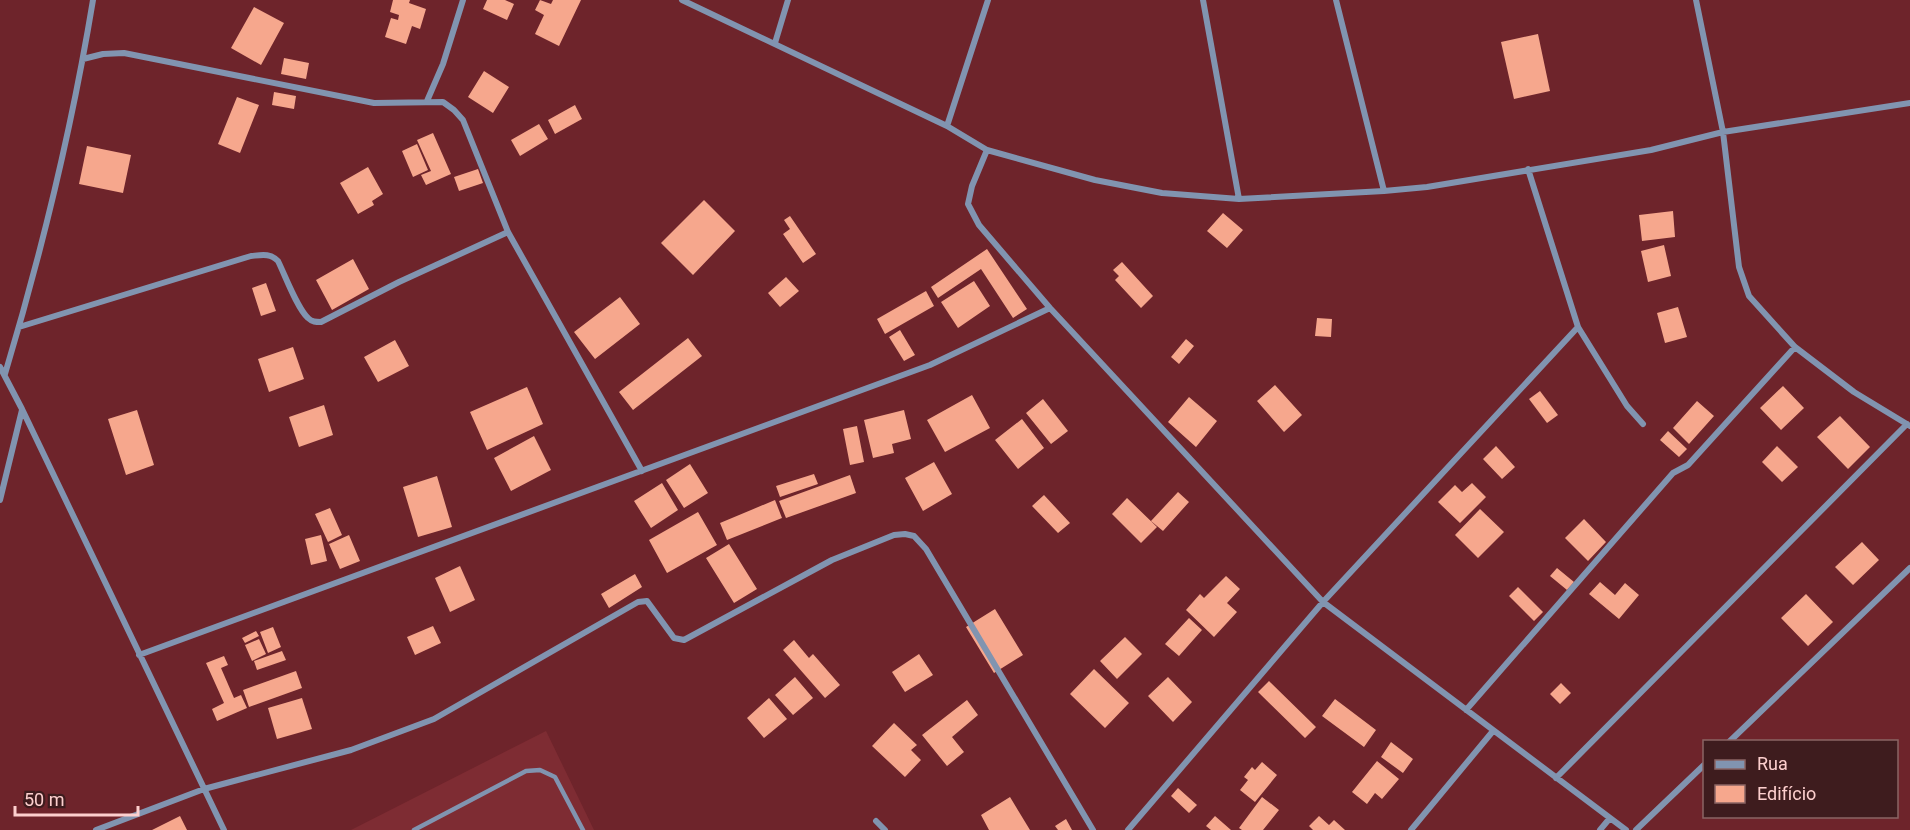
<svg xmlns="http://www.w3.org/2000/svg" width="1910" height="830" viewBox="0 0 1910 830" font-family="Roboto,sans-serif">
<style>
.built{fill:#7e2c33}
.building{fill:#f6a78d}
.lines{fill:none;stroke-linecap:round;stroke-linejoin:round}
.service{stroke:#8194b0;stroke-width:4.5}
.minor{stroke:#8194b0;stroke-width:6}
</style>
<rect width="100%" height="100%" fill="#6e242b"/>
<path class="built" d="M546 731 594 830H351Z"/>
<path class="building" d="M393 0H410L409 3 426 9 420 29 412 26 406 44 385 37 391 18 398 20 399 15 390 12Z
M487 0H505L514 4 507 20 483 9Z
M540 0 551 4 553 0H581L559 46 535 34 544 15 535 10Z
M254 7 284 23 261 65 231 48Z
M1538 34 1550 91 1514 99 1501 42Z
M284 58 309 63 306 79 281 74Z
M484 71 509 87 493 113 468 97Z
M274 92 296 96 294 109 272 105Z
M237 97 259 105 240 153 218 144Z
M575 105 582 119 555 134 548 120Z
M539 124 548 139 520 156 511 140Z
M433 133 451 174 426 185 421 175 431 171 417 140Z
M417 144 428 170 413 177 402 151Z
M87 146 131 155 123 193 79 184Z
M368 167 383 194 372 201 374 205 358 214 340 183Z
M478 169 483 183 459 191 454 177Z
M704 200 735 231 693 275 661 243Z
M1673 211 1675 237 1642 241 1639 215Z
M1223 213 1243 230 1227 248 1207 231Z
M790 216 816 254 803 263 783 234 790 229 784 220Z
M1664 245 1671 276 1648 282 1641 251Z
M987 249 1027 309 1013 318 981 269 938 298 931 287Z
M353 259 369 289 332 310 316 280Z
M1122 262 1153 296 1141 308 1115 280 1119 276 1113 270Z
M786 277 799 291 780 307 768 293Z
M974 281 990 306 958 328 941 302Z
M266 283 276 311 261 316 252 288Z
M926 291 934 306 885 334 877 319Z
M620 297 640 324 595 359 574 332Z
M1678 307 1687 337 1665 343 1657 313Z
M1317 318 1332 319 1331 337 1315 336Z
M900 330 915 355 904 361 889 337Z
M688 338 702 356 633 410 619 392Z
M1186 339 1194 346 1179 364 1171 357Z
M395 340 409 366 378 382 364 357Z
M293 347 304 379 269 392 258 359Z
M1275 385 1302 415 1284 432 1257 401Z
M1783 386 1804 408 1781 430 1760 408Z
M527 387 543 424 487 450 470 412Z
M1540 391 1558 415 1547 423 1529 399Z
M972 395 990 428 945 452 927 420Z
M1189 397 1217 421 1196 447 1168 422Z
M1043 399 1068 431 1051 444 1026 413Z
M1697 401 1714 416 1689 444 1673 428Z
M324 405 333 435 299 447 289 417Z
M137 410 154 465 126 475 108 419Z
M904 410 911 439 892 444 894 453 873 458 864 420Z
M1840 416 1870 447 1848 469 1817 437Z
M1022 419 1044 448 1018 469 995 440Z
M857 426 864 462 850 465 843 429Z
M1668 431 1687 449 1679 457 1660 440Z
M534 436 551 470 511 491 494 458Z
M1496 446 1515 467 1502 479 1483 459Z
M1777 446 1798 467 1782 482 1762 462Z
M934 462 952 494 923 511 905 478Z
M690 464 708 493 684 508 666 480Z
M814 474 818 484 780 497 776 486Z
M850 475 856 493 786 518 779 501Z
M437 476 452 527 418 537 403 487Z
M662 483 678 510 651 528 634 501Z
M1472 483 1486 497 1460 523 1438 502 1455 485 1462 492Z
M1178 492 1189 502 1163 531 1151 521Z
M1044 495 1070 523 1058 533 1032 506Z
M1127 498 1157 527 1141 543 1112 514Z
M775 500 782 518 727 540 720 523Z
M330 508 342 535 328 542 315 514Z
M1480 509 1504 532 1478 558 1455 535Z
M698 512 717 545 667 573 649 540Z
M1584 519 1606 542 1588 561 1565 538Z
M321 535 327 561 311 565 305 539Z
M349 535 360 561 340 569 329 544Z
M1862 542 1879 560 1853 585 1835 567Z
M729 544 757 589 734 603 706 558Z
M460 566 475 600 450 612 435 578Z
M1557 568 1574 582 1567 590 1550 576Z
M635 574 642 587 609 608 601 594Z
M1226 576 1240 589 1227 603 1237 612 1214 637 1186 610 1200 594 1204 598Z
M1600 582 1615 595 1625 583 1639 595 1619 619 1589 594Z
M1518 587 1543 612 1534 621 1509 596Z
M1806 594 1833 622 1808 646 1781 618Z
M995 609 1023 655 994 673 966 627Z
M1189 618 1202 630 1179 656 1165 644Z
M433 626 441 643 415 655 407 637Z
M273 627 281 647 268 653 260 632Z
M256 631 259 636 245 643 242 638Z
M1125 637 1142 654 1117 679 1100 661Z
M259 639 266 654 252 661 245 645Z
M794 640 809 658 813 654 840 685 825 698 783 650Z
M282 651 286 660 257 670 254 661Z
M919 654 933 675 905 692 892 672Z
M224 656 228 665 221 668 234 698 241 695 247 708 217 721 212 709 224 703 206 663Z
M1094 669 1129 703 1105 728 1070 694Z
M296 671 302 688 249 707 243 690Z
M795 677 813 698 793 715 775 695Z
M1168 677 1192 702 1173 722 1148 696Z
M1269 681 1316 727 1305 738 1258 692Z
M1561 683 1571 693 1560 704 1550 694Z
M302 698 312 729 277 739 268 708Z
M769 698 787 719 764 738 747 718Z
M1335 699 1376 730 1364 747 1322 716Z
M967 700 978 715 952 737 964 752 947 766 922 735Z
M894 723 917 745 911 750 921 760 905 777 872 746Z
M1391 742 1413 759 1403 773 1381 757Z
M1377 761 1399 779 1382 799 1375 793 1367 804 1352 792Z
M1262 762 1277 775 1255 802 1240 790 1248 780 1244 777 1252 767 1255 770Z
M1178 788 1197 805 1189 813 1171 796Z
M1010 797 1030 830H989L981 815Z
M1262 797 1279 810 1263 830H1242L1239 828Z
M180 816 187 830H152Z
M1215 816 1231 830H1211L1206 826Z
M1319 816 1329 825 1334 820 1345 830H1313L1309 826Z
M1066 819 1072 830H1058L1055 826Z"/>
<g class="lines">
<path class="service" d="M414 830 526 771 540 770 555 777 583 830"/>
<path class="minor" d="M682 0 947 126 987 150 1095 180 1162 193 1239 199 1384 191 1427 187 1651 150 1723 132 1910 103
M1203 0 1239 199
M1336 0 1384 191
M1696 0 1723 132 1739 267 1749 296 1795 347 1854 392 1910 426
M775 43 788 0
M83 59 103 54 124 53 374 103 443 102 454 110 463 120 508 232 642 471
M427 101 443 64 463 0
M947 126 988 0
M987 150 972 186 968 204 979 225 1050 308 1323 602 1626 830
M1528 169 1578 327 1627 406 1643 424
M19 327 251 256C262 255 270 253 278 261 285 275 297 308 308 318 312 322 316 322 321 322L399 282 508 232
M0 367 22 409 224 830
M5 374C42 251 72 127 93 0
M0 500 22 410
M139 655 930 365 1050 308
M1466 710 1673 473 1688 465 1795 347
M1729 742 1910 568
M1556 778 1907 424
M876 821 885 830
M96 830 204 789 351 750 434 719 638 602 647 601 674 638 684 640 832 560 894 535 905 534 914 536 926 549 1093 830
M1128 830 1323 602 1578 327
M1411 830 1493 731
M1600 830 1610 818
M1636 830 1704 765"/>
</g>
<rect x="1703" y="740" width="195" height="78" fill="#3e1c1e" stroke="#8a6464" stroke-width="1.5"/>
<rect x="1715" y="760" width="30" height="9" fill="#8194b0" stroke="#8a6464" stroke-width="1.5"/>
<text x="1757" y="770" font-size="18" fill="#fdcfce">Rua</text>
<rect x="1715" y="785" width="30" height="18" fill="#f6a78d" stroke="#8a6464" stroke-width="1.5"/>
<text x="1757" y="800" font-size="18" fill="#fdcfce">Edifício</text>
<path d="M15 806v9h123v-9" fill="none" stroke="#fdcfce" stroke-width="3"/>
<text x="24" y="806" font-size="18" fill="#fdcfce" stroke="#3e1c1e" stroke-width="4.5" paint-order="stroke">50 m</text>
</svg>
